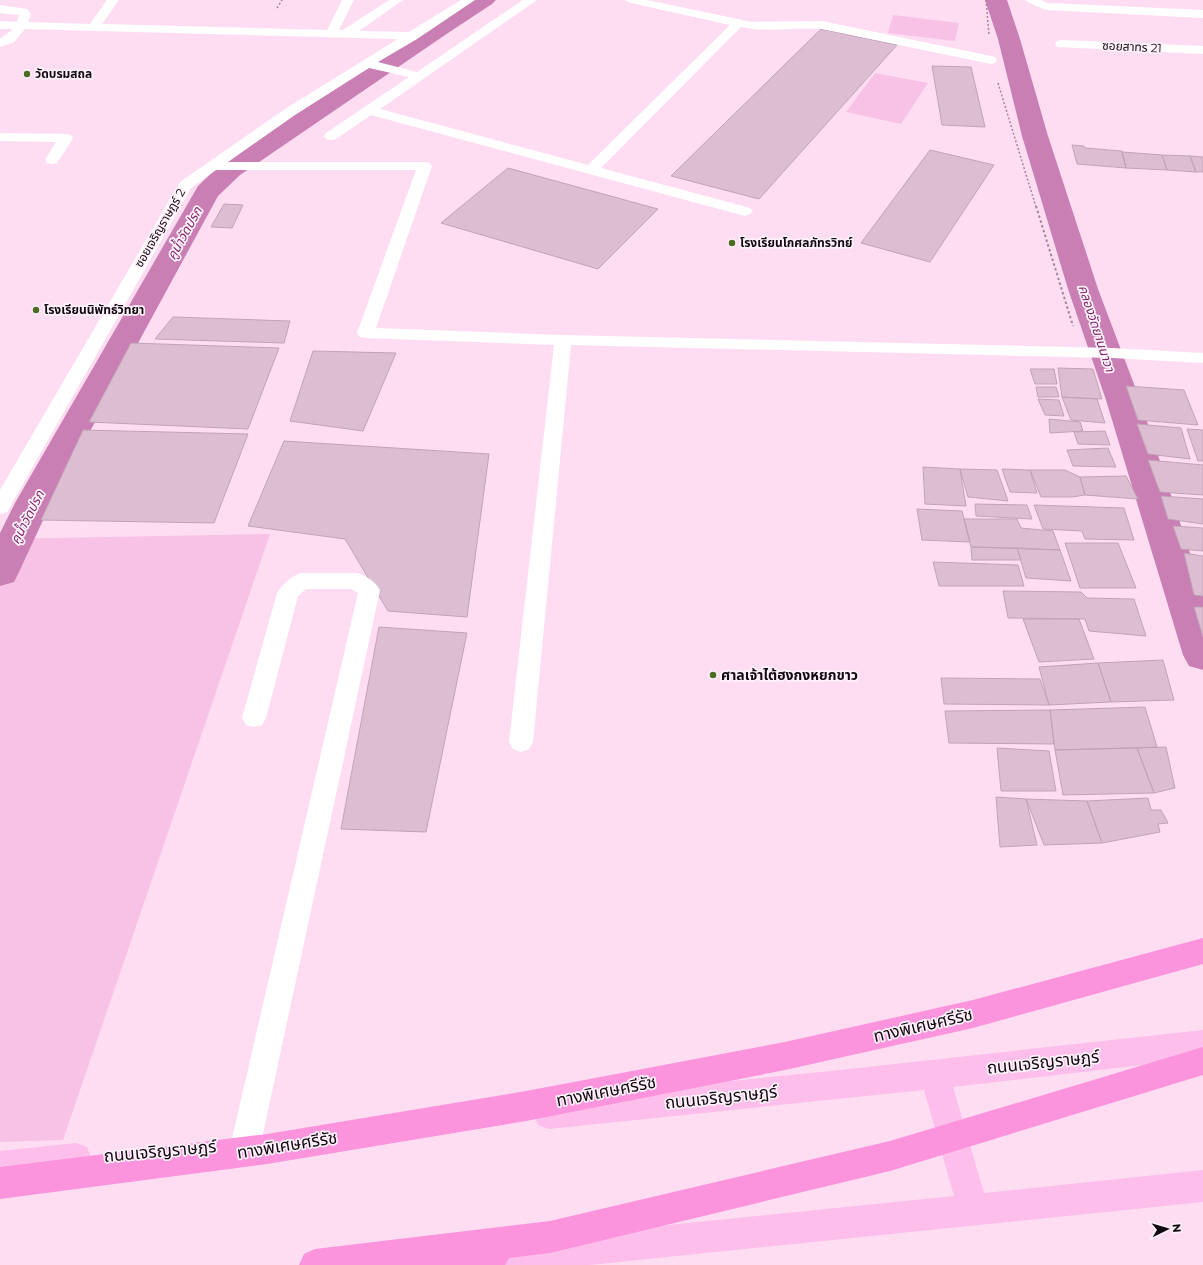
<svg xmlns="http://www.w3.org/2000/svg" width="1203" height="1265" viewBox="0 0 1203 1265" font-family="Montserrat,'Noto Sans Thai',sans-serif">
<style>
.green{fill:#f8c2e6}
.lines{fill:none;stroke-linecap:round;stroke-linejoin:round}
.canal{fill:#c97fb3;fill-rule:evenodd}
.building{fill:#ddbdd2;stroke:#c1a3b7}
.path-far1{stroke:#a08898;stroke-width:1.5;stroke-dasharray:2 2;stroke-linecap:butt}
.path{stroke:#a08898;stroke-width:2;stroke-dasharray:2.5 2.5;stroke-linecap:butt}
.minor{fill:#fff;fill-rule:evenodd}
.major{fill:#fdbeeb;fill-rule:evenodd}
.highway{fill:#fc93dd;fill-rule:evenodd}
.poi-dot{fill:#4d6c21;stroke:#fff1fa;stroke-width:1.5}
.labels{text-anchor:middle;stroke-width:3.5;stroke-linejoin:round;paint-order:stroke}
.far-street-label{font-size:12px;fill:#12080f;stroke:#fff1fa}
.far-poi-label{font-size:12px;font-weight:bold;fill:#12080f;stroke:#fff1fa;text-anchor:start}
.far-water-label{font-size:13px;font-style:italic;fill:#7d2568;stroke:#fff1fa}
.poi-label{font-size:14px;font-weight:bold;fill:#12080f;stroke:#fff1fa;text-anchor:start}
.near-street-label{font-size:17px;fill:#12080f;stroke:#fff1fa}
</style>
<rect width="100%" height="100%" fill="#feddf3"/>
<path class="green" d="M893 15 959 23 955 41 888 33Z
M875 73 928 83 901 124 846 112Z
M270 534 63 1140 0 1142V539Z"/>
<g class="lines">
<path class="canal" d="M470 0H496L492 4 448 33 240 175 218 196 51 503 19 572 14 582 0 586V533L15 503 198 186 222 163 432 23Z
M985 0H1007L1020 39 1048 136 1098 289 1140 400 1203 593V670L1189 666 1183 655 1106 400 1068 289 1022 136 998 39Z"/>
</g>
<path class="building" d="M821 29 897 45 759 199 671 176Z
M932 66 971 67 985 127 942 125Z
M1072 145 1084 146 1085 148 1122 151 1126 168 1077 164Z
M930 150 994 165 930 262 861 243Z
M1122 152 1162 155 1167 170 1126 168Z
M1162 155 1190 156 1196 172 1167 170Z
M1190 156 1203 157V172H1196Z
M508 168 658 209 598 269 441 223Z
M224 204 243 205 232 228 211 227Z
M173 317 290 321 284 343 155 339Z
M131 343 279 348 248 429 89 422Z
M313 351 396 353 363 431 290 421Z
M1058 368 1093 369 1102 399 1062 397Z
M1030 369H1054L1057 384H1035Z
M1126 386 1184 390 1198 425 1138 420Z
M1036 387H1056L1059 397H1038Z
M1062 397 1097 399 1105 423 1071 420Z
M1038 399 1059 400 1064 416 1045 415Z
M1049 419 1080 422 1083 431 1050 433Z
M1137 424 1181 428 1190 459 1148 454Z
M1187 429 1203 430V461H1198Z
M83 430 248 434 214 523 41 520Z
M1105 431 1110 445 1078 444 1074 432Z
M284 441 489 454 467 617 388 611 345 539 248 526Z
M1108 448 1116 467 1073 466 1067 450Z
M1148 460 1203 465V495L1160 492Z
M923 467 960 469 966 506 925 504Z
M960 469 997 470 1008 501 968 497Z
M1002 469 1030 470 1037 493 1010 492Z
M1030 470H1065L1080 477 1085 495 1072 497H1041Z
M1126 476 1138 499 1085 495 1080 477Z
M1161 496 1203 499V524L1168 519Z
M975 504 1027 505 1032 519 976 516Z
M1034 505 1124 508 1134 540 1085 539 1082 531 1043 529Z
M917 509 962 511 970 542 922 540Z
M964 519H1017L1021 528 1053 531 1060 550 971 547Z
M1173 526 1203 528V551L1181 549Z
M1065 543H1118L1136 588H1080Z
M971 547 1017 548 1021 560H972Z
M1017 548 1060 550 1071 581 1026 578Z
M1184 553 1203 556V596L1194 595Z
M933 562 1018 565 1024 586H939Z
M1003 591 1081 592 1087 598 1134 599 1146 636 1089 631 1085 619 1008 618Z
M1194 607H1203V637Z
M1023 619H1079L1094 659 1039 662Z
M379 627 467 633 426 832 341 829Z
M1163 660 1174 700 1111 702 1098 663Z
M1098 663 1111 702 1049 705 1039 667Z
M941 678 1040 679 1049 705 944 704Z
M1145 707 1157 747 1055 750 1050 710Z
M1050 710 1054 744 949 743 945 711Z
M1166 747 1175 788 1154 793 1137 748Z
M997 748 1049 751 1056 791H1001Z
M1137 748 1154 793 1063 795 1055 750Z
M996 797 1026 799 1037 845 1000 847Z
M1148 798 1151 810H1161L1168 823 1158 824 1160 832 1102 843 1087 801Z
M1026 799 1087 801 1102 843 1044 845Z"/>
<g class="lines">
<path class="path-far1" d="M986 0 989 35
M277 8 282 0
M998 83 1036 207"/>
<path class="path" d="M1036 206 1073 326"/>
<path class="minor" d="M107 0H119L102 24 327 30 342 0H354L339 30H343L389 0H403L359 31 409 32 461 0H475L417 39 378 62 417 72 523 0H537L380 109 588 165 730 25 631 3 627 2 625 0H647L752 22 822 21 991 56 995 57 997 60 995 63 991 64 822 29C795 27 767 33 741 27L601 168 750 208 753 211 750 214 745 216 371 115 336 139 331 140 326 139 324 136 326 133 409 77 369 68 295 115 228 162H425L430 163 432 166 376 328 563 335 1112 348 1203 353V363L1112 358 571 345 533 742 529 749 521 752 513 749 509 742 554 345 366 338 360 337 357 333 416 170H216L191 188 10 507 7 512 0 514V490L180 182 285 109 398 39 25 29 14 42 0 47V39L13 29H0V21L17 22 19 15 0 13V5L27 9 31 14 28 22 90 24Z
M1025 0H1041L1048 3 1203 10V18L1046 10 1027 2Z
M1061 40 1203 46V54L1057 47 1055 44 1057 41Z
M0 133 66 134 71 135 73 138 57 163 52 164 47 163 45 160 56 142 0 141Z
M301 573H357C366 576 375 581 380 590L261 1143 257 1154 246 1158 235 1154 231 1143 358 593 352 589H306L298 596 266 718 262 725 254 727 246 725 242 718 277 593C283 584 291 576 301 573Z"/>
<path class="major" d="M1203 1030V1058L953 1087 984 1193 1203 1170V1202L590 1265H489L486 1258 491 1247 502 1242 954 1196 924 1090 549 1129 538 1125 534 1114 538 1103 549 1099 831 1071Z
M76 1143 87 1147 91 1158 87 1169 76 1173 0 1181V1151Z"/>
<path class="highway" d="M1203 938V964L973 1028 785 1070 526 1121 267 1164 0 1199V1167L267 1134 526 1091 785 1042 973 1000Z
M1203 1047V1075L890 1171 550 1253 509 1258 505 1265H299L304 1254 315 1249 550 1221 890 1141Z"/>
</g>
<g class="poi-dot">
<circle cx="27" cy="74" r="4"/>
<circle cx="732" cy="243" r="4"/>
<circle cx="36" cy="310" r="4"/>
<circle cx="713" cy="675" r="4"/>
</g>
<g class="labels">
<g class="far-street-label">
<text transform="translate(1132 47) rotate(3)" y="4">ซอยสาทร 21</text>
<text transform="translate(160 228) rotate(-60)" y="4">ซอยเจริญราษฎร์ 2</text>
</g>
<g class="far-poi-label">
<text x="35" y="78">วัดบรมสถล</text>
<text x="740" y="247">โรงเรียนโกศลภัทรวิทย์</text>
<text x="44" y="314">โรงเรียนนิพัทธ์วิทยา</text>
</g>
<g class="far-water-label">
<text transform="translate(184 233) rotate(-61)" y="5">คูน้ำวัดปรก</text>
<text transform="translate(1097 328) rotate(72)" y="5">คลองวัดยานนาวา</text>
<text transform="translate(27 517) rotate(-63)" y="5">คูน้ำวัดปรก</text>
</g>
<g class="poi-label">
<text x="721" y="680">ศาลเจ้าไต้ฮงกงหยกขาว</text>
</g>
<g class="near-street-label">
<text transform="translate(923 1025) rotate(-13)" y="6">ทางพิเศษศรีรัช</text>
<text transform="translate(1043 1062) rotate(-6)" y="6">ถนนเจริญราษฎร์</text>
<text transform="translate(606 1091) rotate(-11)" y="6">ทางพิเศษศรีรัช</text>
<text transform="translate(721 1097) rotate(-6)" y="6">ถนนเจริญราษฎร์</text>
<text transform="translate(287 1145) rotate(-9)" y="6">ทางพิเศษศรีรัช</text>
<text transform="translate(160 1151) rotate(-5)" y="6">ถนนเจริญราษฎร์</text>
</g>
</g>
<g transform="translate(1167 1229) rotate(85)" stroke="#fff1fa" stroke-width="3" paint-order="stroke">
<path d="M0-3L7 15L0 10L-7 15Z" fill="#12080f"/>
<text y="-6" font-size="11" font-weight="bold" text-anchor="middle" fill="#12080f">N</text>
</g>
</svg>
